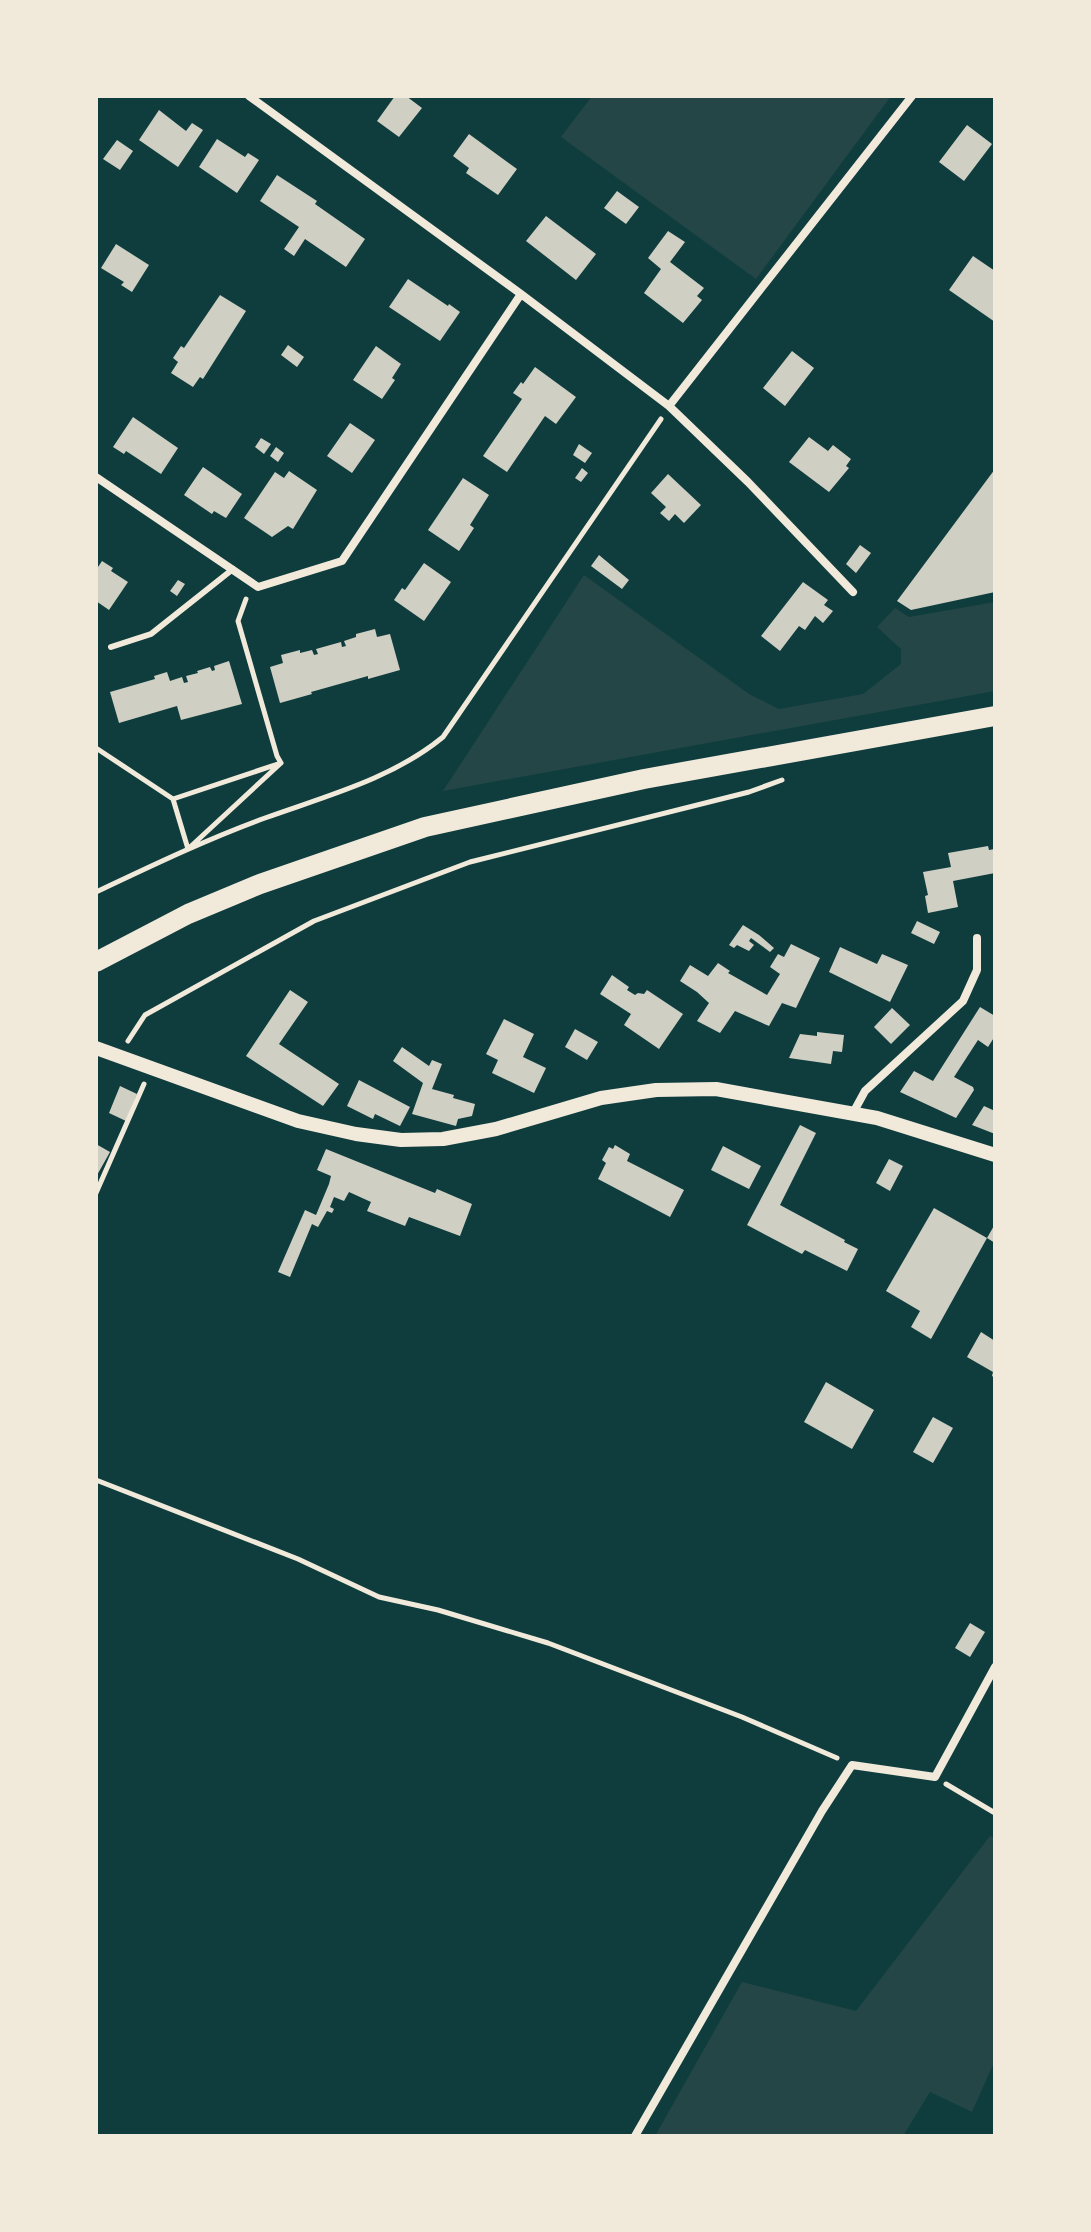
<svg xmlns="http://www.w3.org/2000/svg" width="1091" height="2232" viewBox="0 0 1091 2232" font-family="'Golos Text',sans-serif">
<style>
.green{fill:#244646}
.building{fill:#cfcfc3}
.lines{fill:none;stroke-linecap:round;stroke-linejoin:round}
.path{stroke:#f1e9da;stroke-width:5}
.service{stroke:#f1e9da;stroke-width:6}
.minor{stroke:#f1e9da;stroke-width:8}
.tertiary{stroke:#f1e9da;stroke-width:14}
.primary{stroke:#f1e9da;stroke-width:20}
</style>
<rect width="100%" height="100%" fill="#0f3d3e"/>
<path class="green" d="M592 96H891L756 279 561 137Z
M584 575 749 694 779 709 863 694 901 664V649L877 627 895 608 909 617 995 602V691L443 791Z
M990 1836 995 1838V2060L972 2112 930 2092 903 2136H655L742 1982 856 2011Z"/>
<path class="building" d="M395 96H406L422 108 399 137 377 121Z
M159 110 186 131 192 123 203 130 178 167 139 140Z
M967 125 992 144 964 181 939 162Z
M469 134 517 169 498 195 466 173 469 168 453 156Z
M217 139 245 157 248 153 259 160 237 193 199 167Z
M117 140 133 151 120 170 103 159Z
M277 175 317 201 315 204 365 239 346 267 305 239 294 256 284 249 299 227 260 201Z
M617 191 639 207 626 224 604 208Z
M546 216 596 254 576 280 526 241Z
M668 231 685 242 670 262 704 288 697 296 702 300 683 323 644 293 661 269 648 258Z
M116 244 149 265 132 292 121 285 124 282 101 268Z
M973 256 995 271V322L949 290Z
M408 279 448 306 449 304 460 312 440 341 389 307Z
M220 295 246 311 203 379 200 377 193 387 171 373 178 362 173 358 181 346 184 348Z
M288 345 304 357 297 367 281 355Z
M376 346 401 364 392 378 395 380 382 399 353 380Z
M792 351 814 368 785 406 763 388Z
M535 367 576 397 556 424 545 416 507 472 483 456 522 399 513 393 521 382 523 384Z
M133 417 178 448 161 474 126 451 124 454 113 447Z
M350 423 375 440 352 473 327 456Z
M809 437 828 451 833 445 851 459 846 466 849 468 829 492 789 462Z
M261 438 271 444 264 454 255 447Z
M579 444 592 453 585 463 573 455Z
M276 447 284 453 278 462 270 456Z
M203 467 242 494 226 518 214 511 212 514 184 495Z
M582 468 588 473 581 482 575 478Z
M995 469V592L911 610 897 601Z
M289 471 317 490 293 529 288 526 272 537 244 518 275 472 284 478Z
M668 474 701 505 684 523 675 514 669 521 660 513 666 507 651 493Z
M463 478 489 495 470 525 474 528 459 551 428 530Z
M860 545 871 553 856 573 846 564Z
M599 555 629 580 622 589 591 566Z
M102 561 113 568 111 571 128 582 109 610 96 601V570Z
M424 563 451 582 424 621 394 600 402 588 405 590Z
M178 580 185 584 177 596 170 591Z
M803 582 828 600 824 605 833 611 823 623 815 616 805 630 799 626 780 651 761 636Z
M375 629 377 637 390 634 400 670 368 679V676L311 692 312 694 280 703 270 667 283 663 281 655 300 650V653L312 650 314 655 318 654 316 649 341 642 342 647 346 646 344 641 356 637V634Z
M229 661 242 704 181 720 177 706 119 723 110 692 155 679 154 676 167 672 170 681 182 677 184 683 188 682 186 676 198 673 197 671 210 667 212 671 215 670 214 666Z
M988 846 989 850 995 849V873L953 881 958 907 928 913 925 896 928 895 923 872 951 867 948 853Z
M917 921 940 932 934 944 911 933Z
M743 925 759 935 774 948 770 952 751 938 749 941 754 945 749 951 737 945 734 948 729 945Z
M791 944 820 958 796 1008 782 1003 769 1026 735 1011 720 1033 697 1021 709 1003 697 992 680 981 690 965 708 976 718 963 730 971 728 973 767 995 780 974 770 967 778 954 784 957Z
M840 947 877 964 882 954 908 965 890 1002 829 972Z
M612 975 629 987 627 990 635 995 638 993 644 994 647 990 683 1014 659 1049 624 1025 631 1014 600 994Z
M290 990 308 1002 279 1044 339 1084 323 1106 246 1056Z
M980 1007 995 1016V1036L988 1047 978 1040 954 1077 973 1087 974 1090 956 1118 900 1092 914 1071 933 1081Z
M892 1008 910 1025 891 1044 874 1027Z
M504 1019 534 1034 523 1057 546 1068 534 1093 492 1073 498 1060 486 1054Z
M575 1029 598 1042 587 1060 565 1047Z
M817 1032 844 1035 842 1052 833 1051 831 1064 789 1058 800 1034 817 1036Z
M402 1047 429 1066 432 1060 442 1064 432 1089 454 1095 453 1098 475 1104 472 1116 458 1119 456 1126 412 1114 423 1083 393 1061Z
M359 1080 410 1107 400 1126 375 1114 373 1119 347 1106Z
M120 1086 137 1094 126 1121 109 1113Z
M984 1106 995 1111V1134L972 1125Z
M800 1125 816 1133 780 1205 845 1240 844 1242 858 1249 847 1271 805 1250 802 1254 747 1225Z
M96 1144 110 1152 96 1177Z
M615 1145 630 1154 627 1161 684 1190 670 1217 598 1179 606 1163 602 1160 609 1147 613 1149Z
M723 1146 761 1166 749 1189 711 1170Z
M326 1149 435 1193 437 1189 472 1204 460 1236 409 1217 405 1226 367 1211 371 1202 349 1192 344 1201 334 1197 330 1207 334 1209 332 1213 327 1211 318 1227 312 1224 290 1277 278 1272 305 1210 316 1215 329 1184 331 1176 317 1170Z
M889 1159 903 1166 890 1191 876 1183Z
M934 1208 987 1238 995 1224V1243L987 1238 931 1339 911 1327 920 1311 886 1291Z
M981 1332 995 1341V1378L992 1376 993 1372 967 1357Z
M826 1382 874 1410 852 1449 804 1422Z
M933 1417 953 1428 933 1463 913 1452Z
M970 1623 985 1632 970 1657 955 1648Z"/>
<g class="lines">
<path class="path" d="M246 599 238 621 277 756 281 763 173 799 188 849 281 763
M96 748 173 799
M96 892C151 866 207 839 265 818 326 796 392 779 443 737L661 419
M128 1041 145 1015 314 921 470 862 749 792 782 780
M96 1193 144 1084
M96 1480 298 1559 379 1597 438 1610 548 1643 742 1717 837 1758
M946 1784 995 1813"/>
<path class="service" d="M111 647 151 634 233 569"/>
<path class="minor" d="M249 96 521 294 669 406 748 482 853 592
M669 406 912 96
M96 477 258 587 342 561 521 294
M853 1113 865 1091 963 1001 977 970V938
M635 2136 822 1811 852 1765 935 1777 995 1667"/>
<path class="tertiary" d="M96 1048 298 1121 356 1134 401 1140 443 1139 496 1129 601 1098 656 1090 716 1089 877 1118 995 1155"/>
<path class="primary" d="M96 962 188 914 260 884 425 827 644 779 995 716"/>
</g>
<rect width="1091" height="2232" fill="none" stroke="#f1e9da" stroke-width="196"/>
</svg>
